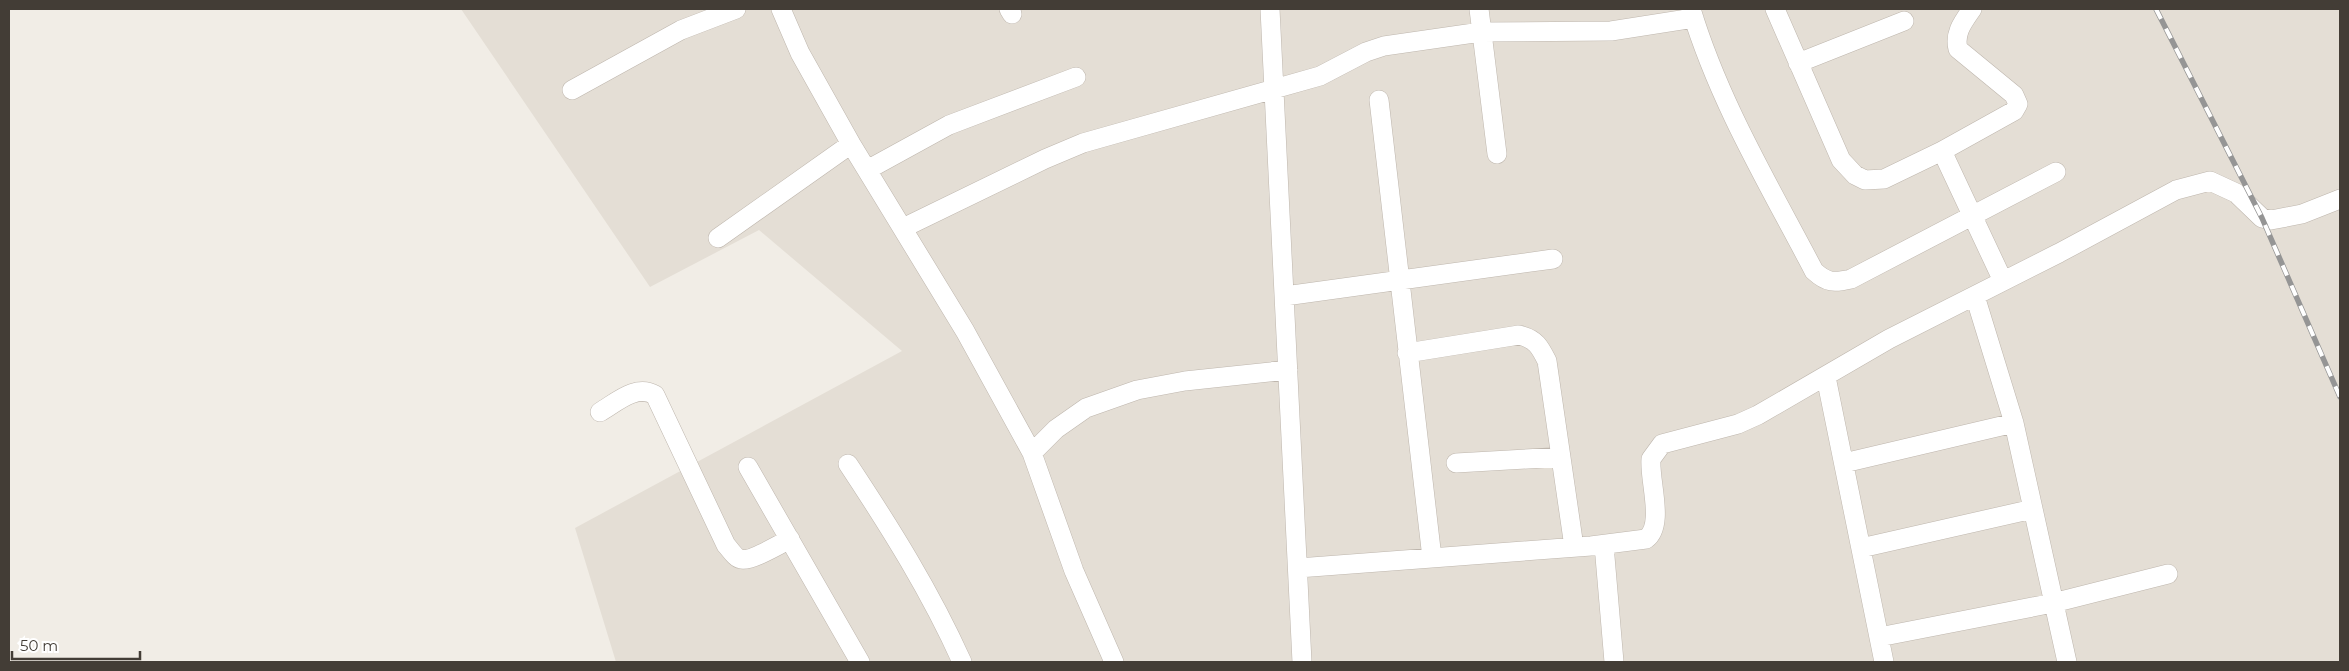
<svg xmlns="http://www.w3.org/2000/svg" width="2349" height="671" viewBox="0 0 2349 671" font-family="Montserrat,sans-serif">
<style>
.residential{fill:#e4ded5}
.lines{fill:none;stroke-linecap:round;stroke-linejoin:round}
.minor-casing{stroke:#beb6ad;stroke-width:20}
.minor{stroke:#fff;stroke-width:19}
.rail-casing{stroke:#959595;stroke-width:5.5}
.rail{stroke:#fff;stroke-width:4;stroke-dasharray:11;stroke-linecap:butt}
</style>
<rect width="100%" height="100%" fill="#f1ede6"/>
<path class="residential" d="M461 9H2340V662H616L575 528 902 351 759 230 650 287Z"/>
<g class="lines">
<defs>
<path id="minor" d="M781 9 800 53 851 144 965 331 1032 453 1074 571 1114 662
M1009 9 1012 14
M1270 9 1302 662
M1479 9 1497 154
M1691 9C1719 102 1769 185 1814 271 1827 283 1834 283 1851 279L2056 172
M1775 9 1841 160 1855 175 1865 180 1884 179 1942 151 2014 111 2018 104 2014 95 1958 49C1954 33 1963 22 1972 9
M1798 63 1904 21
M572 90 681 30 736 9
M1379 100 1432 558
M1942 151 2003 281
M867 170 949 125 1076 77
M903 228 1045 159 1083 143 1320 76 1366 52 1384 46 1481 32 1611 31 1694 18
M718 238 851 144
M1285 296 1553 259
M1975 296 2014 423 2067 662
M1407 353 1519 335C1536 339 1540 347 1547 361L1574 547
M1826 377 1884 662
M600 412C617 402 636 384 655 395L726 545C730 549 735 558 741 559 750 562 780 544 790 539
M1032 453 1056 429 1086 408 1137 390 1185 381 1288 370
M1456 463 1561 457
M1844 463 2014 423
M848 464C891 529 930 591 962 662
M748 467 860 662
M1604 545 1614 662
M1861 548 2033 509
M1298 568 1591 546 1646 539C1665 525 1649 481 1651 459L1662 444 1738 424 1758 415 1889 339 2059 253 2176 190 2210 181 2236 193 2262 218 2271 220 2302 214 2340 199
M1879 637 2053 603 2168 574"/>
</defs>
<use href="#minor" class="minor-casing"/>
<use href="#minor" class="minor"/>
<defs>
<path id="rail" d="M2156 9 2262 218 2340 397"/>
</defs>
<use href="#rail" class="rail-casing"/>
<use href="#rail" class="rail"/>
</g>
<rect width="2349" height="671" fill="none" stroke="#433d36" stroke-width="20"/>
<path d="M12 651v8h128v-8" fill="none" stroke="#433d36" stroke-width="2.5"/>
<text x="20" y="651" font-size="15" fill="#433d36" stroke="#ffffff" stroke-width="4" paint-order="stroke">50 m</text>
</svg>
